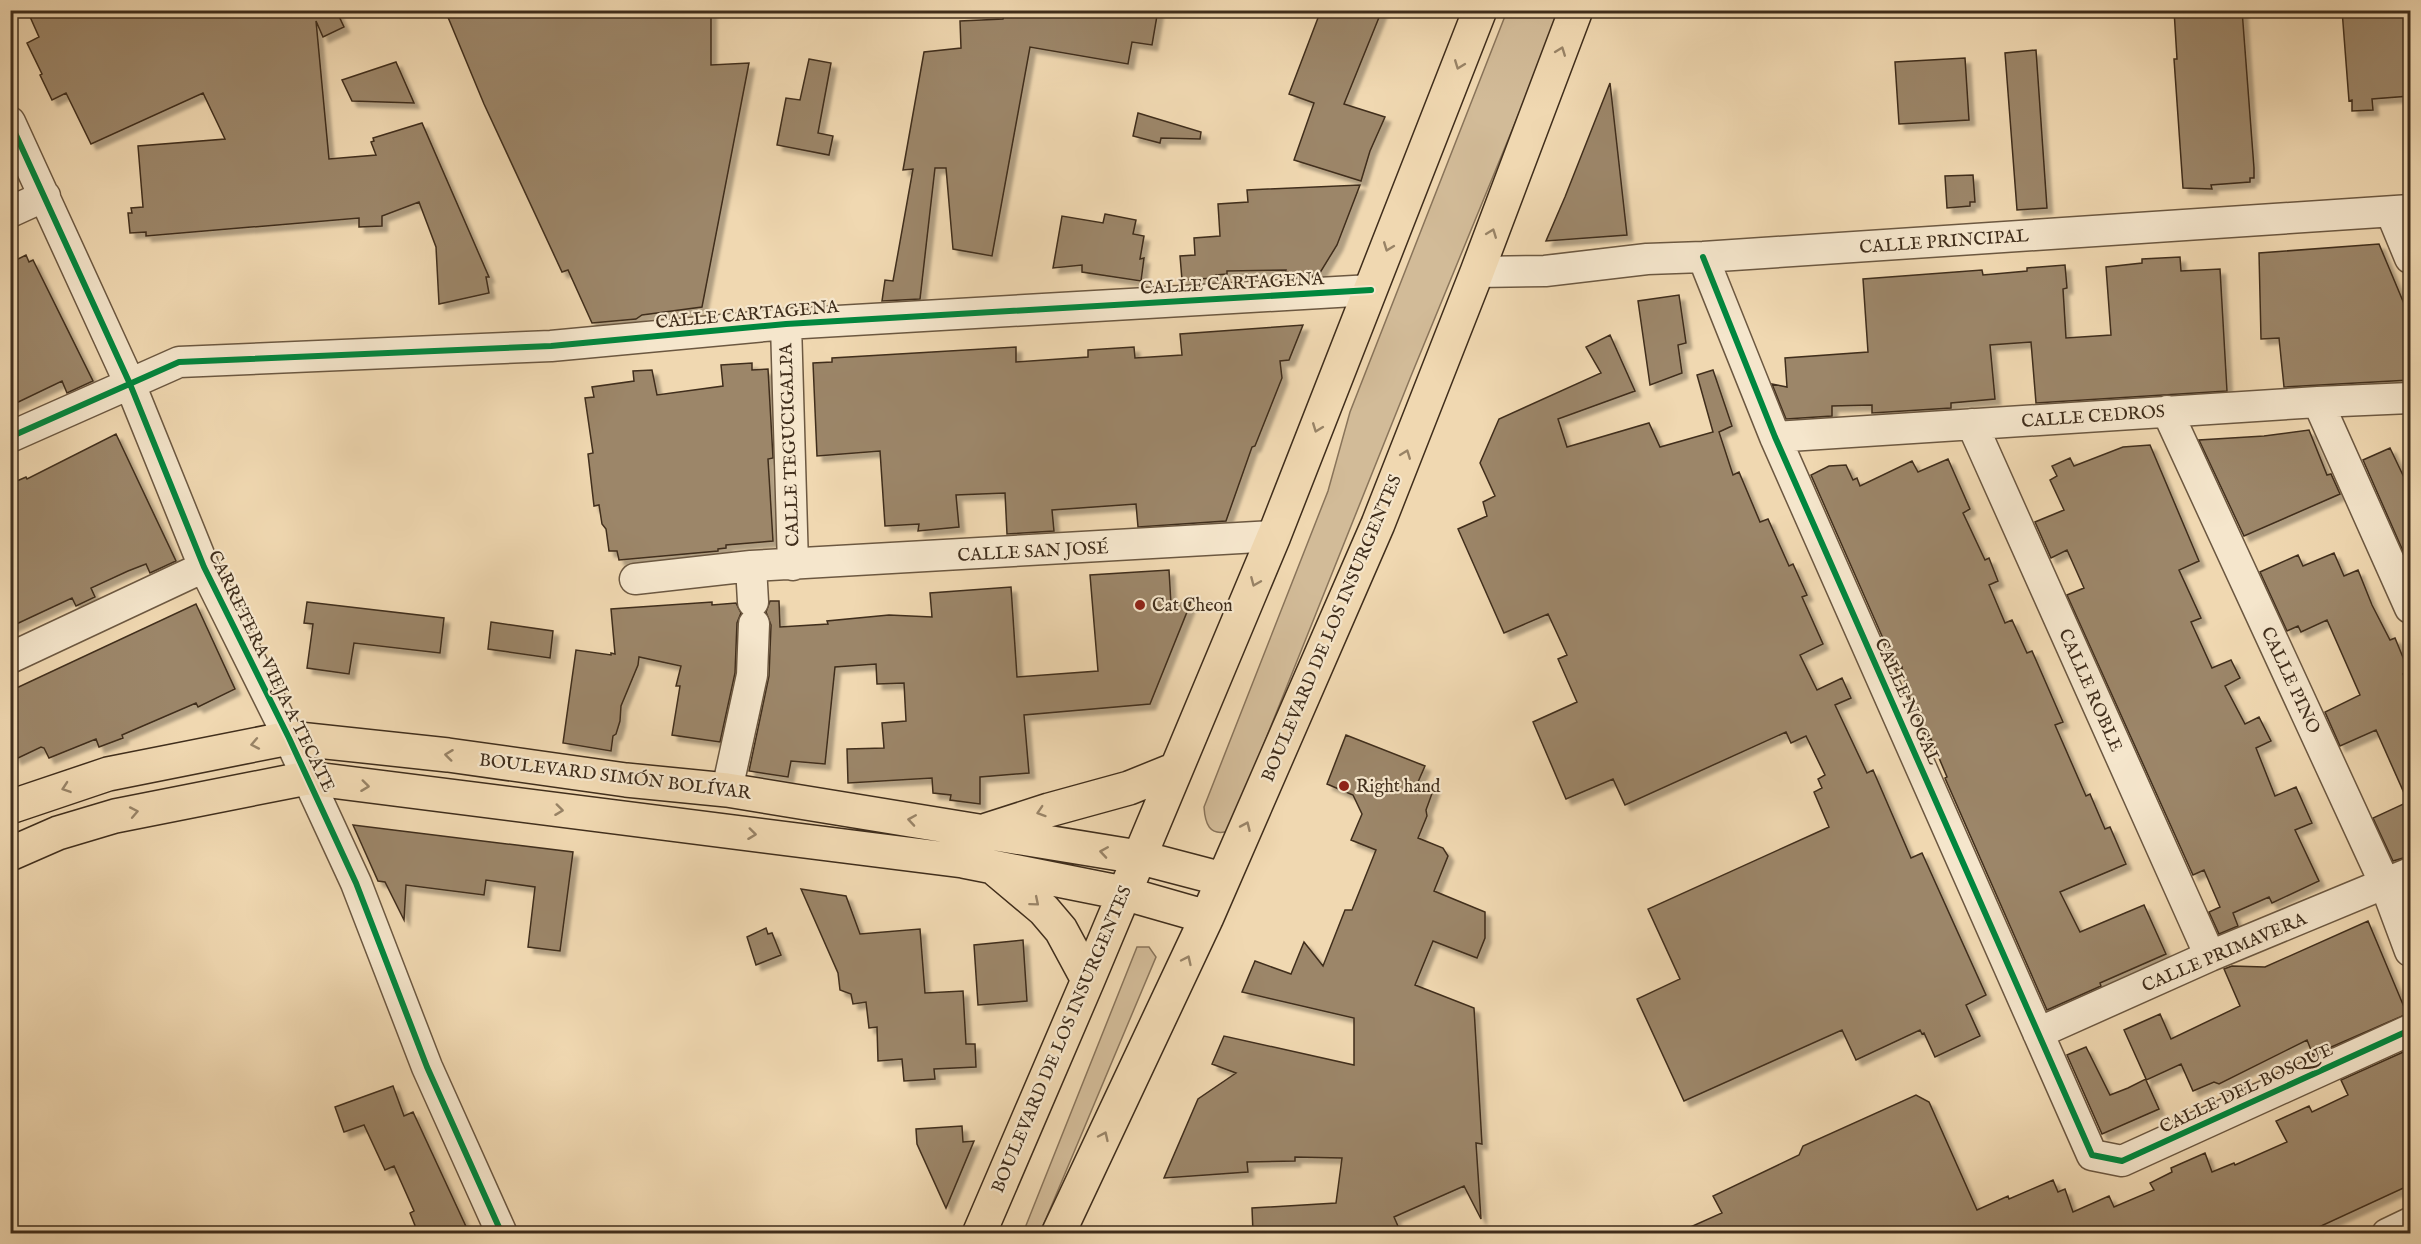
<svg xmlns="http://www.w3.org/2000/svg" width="2421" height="1244" viewBox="0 0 2421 1244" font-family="'IM FELL English',serif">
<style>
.green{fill:#d2bb98;stroke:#89745a;stroke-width:1.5}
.building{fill:#9c8669;stroke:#402e1c;stroke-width:1.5;filter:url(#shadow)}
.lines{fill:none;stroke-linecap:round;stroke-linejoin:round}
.minor-casing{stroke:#6c5841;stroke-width:33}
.major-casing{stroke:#402e1c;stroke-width:36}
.minor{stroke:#f5e6cc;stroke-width:30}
.major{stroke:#f0d8b1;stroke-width:33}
.cycleway-casing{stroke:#f5e6cc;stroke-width:10}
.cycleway{stroke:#00873e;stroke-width:6}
.oneway{stroke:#988366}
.poi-dot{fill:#8f2418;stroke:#f5e6cc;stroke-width:2}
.labels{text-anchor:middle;stroke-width:4.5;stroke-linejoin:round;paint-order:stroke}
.street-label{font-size:18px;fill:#402e1c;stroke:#f5e6cc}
.poi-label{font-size:18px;fill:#402e1c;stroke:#f5e6cc;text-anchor:start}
</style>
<defs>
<filter id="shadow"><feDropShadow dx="5.5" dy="5.5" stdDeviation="1.5" flood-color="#0004"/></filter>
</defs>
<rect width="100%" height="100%" fill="#f0d8b1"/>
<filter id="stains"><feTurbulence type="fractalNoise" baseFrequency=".00333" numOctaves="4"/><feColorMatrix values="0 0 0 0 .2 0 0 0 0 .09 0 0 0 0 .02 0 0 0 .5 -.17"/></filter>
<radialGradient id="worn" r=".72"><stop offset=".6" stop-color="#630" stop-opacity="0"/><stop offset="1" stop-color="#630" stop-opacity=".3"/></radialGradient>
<path class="green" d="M1507 11H1561L1411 376 1229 831C1209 837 1205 823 1204 807L1328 491 1350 412Z
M1137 947H1149L1156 957 1040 1233H1023Z"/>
<path class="building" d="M27 10H336L344 27 323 37 316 21 329 159 376 155 371 142 374 141 373 138 422 123 489 277H486L489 293 439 304 436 247 419 202 382 216V226L359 227V218L146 236V232L130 233 128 213H132L131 208 143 207 138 146 225 139 203 93 91 144 66 93 52 100 40 75 42 74 27 43 39 37Z
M445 10H711V65L749 63 702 307 642 315 636 319 592 323 568 270 562 272 484 104Z
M1031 10H1158L1152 45 1132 42 1128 64 1030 47 992 256 953 249 946 168H935L920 299 882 301 885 280 893 281 913 169 903 170 924 52 961 48 960 21 1003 19 1004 16Z
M1321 10H1382L1344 104 1385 117 1370 151 1361 181 1294 160 1314 103 1289 94Z
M2174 10H2242L2254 168V178H2250V182L2211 185 2212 189 2183 188 2174 59H2177Z
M2342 10H2410V96L2372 99 2373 110 2352 111V100L2349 101Z
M2036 50 2047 208 2017 210 2005 53Z
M1965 58 1969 120 1899 124 1895 62Z
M809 59 831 63 818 133 833 136 829 155 777 145 786 98 800 100Z
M396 62 414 103 352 101 342 80Z
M1610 83 1627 235 1546 241 1565 197Z
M1138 113 1201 132 1200 139 1161 138 1160 143 1133 136Z
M1973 175 1975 202H1970V206L1947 208 1945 176Z
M1360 185 1337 245 1318 276 1284 278 1286 270 1227 271V274L1216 275V278L1182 280 1180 256 1195 255 1194 238 1220 236 1218 204 1248 202 1247 190Z
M1105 214 1136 220 1133 234 1144 236 1140 259 1144 258 1141 281 1082 272V265L1053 268 1062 216 1103 223Z
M2379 244 2410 318V380L2284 387 2279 338 2261 339 2259 253Z
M26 255 29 262 33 260 93 381 67 393 62 381 10 406V263Z
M2180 257 2181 271 2220 269 2227 391 2036 403 2031 342 1990 345 1995 399 1951 403V408L1872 413V405L1832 406V416L1786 419 1772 384 1787 387 1785 358 1868 352 1863 279 1982 270 1983 275 2027 271V268L2065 265 2067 288 2063 289 2066 338 2111 335 2106 267 2142 263V259Z
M1679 295 1686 343 1678 345 1682 373 1650 385 1638 301Z
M1303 325 1289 360 1280 361 1282 378 1255 446 1252 447 1226 521 1138 527 1136 504 1052 510 1054 531 1007 534 1005 493 956 495 959 527 918 531 919 524 885 526 880 451 817 456 813 363 832 362V358L1016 347V362L1088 357V350L1134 347 1135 358 1182 355 1180 334Z
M1610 335 1635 391 1558 419 1567 447 1649 423 1660 447 1713 432 1697 375 1713 370 1732 426 1719 432 1733 475 1739 472 1760 522 1768 519 1789 566 1793 564 1807 595 1802 597 1823 644 1800 655 1817 690 1842 678 1851 698 1835 705 1867 773 1873 770 1911 858 1922 853 1986 995 1966 1005 1980 1036 1935 1057 1924 1033 1922 1034 1920 1030 1856 1060 1842 1030 1684 1101 1637 999 1680 979 1648 909 1829 827 1814 792 1822 788 1818 779 1825 775 1806 736 1791 743 1786 732 1625 805 1613 779 1566 799 1533 722 1577 702 1558 659 1567 655 1548 614 1504 633 1458 529 1487 516 1483 502 1495 496 1480 463 1499 419 1601 373 1586 347Z
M752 363V370L768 369 773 458 768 459 773 541 726 545V548L718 549V551L619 560 617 551H609L606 529 602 524 599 505 594 506 588 454 593 453 585 398 594 397 592 387 634 381 633 371 652 370 657 395 723 386 721 365Z
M2309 430 2327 475 2331 474 2340 494 2244 536 2199 440 2264 436Z
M116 434 176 561 150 573 146 564 128 571 91 588 95 597 76 606 72 598 10 627V484L26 477 27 479Z
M2150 445 2199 561 2179 570 2201 618 2191 622 2212 668 2231 660 2240 678 2225 686 2245 724 2259 717 2271 741 2256 748 2275 796 2296 787 2312 823 2295 830 2319 881 2272 903 2269 897 2233 913 2238 926 2219 934 2209 912 2220 907 2204 870 2193 875 2067 595 2084 588 2067 550 2051 558 2035 522 2064 510 2050 480 2057 476 2052 466 2070 458 2074 466 2123 447Z
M2390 448 2410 490V567L2363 460Z
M1948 459 1970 509 1963 513 1985 560 1989 558 1998 581 1989 585 2005 623 2012 620 2027 653 2032 651 2063 722 2055 725 2086 796 2090 794 2105 829 2110 827 2126 864 2060 892 2080 932 2144 905 2166 954 2100 983 2101 986 2047 1010 1945 778 1947 777 1931 739 1928 741 1906 690 1902 667 1897 670 1811 475 1829 466 1846 465 1853 480 1857 478 1860 486 1912 461 1918 472Z
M2334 553 2344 576 2358 570 2372 605 2390 640 2395 638 2409 672 2403 674 2410 690V856L2393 861 2373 818 2408 802 2376 730 2340 746 2325 712 2360 695 2327 620 2301 632 2298 626 2287 631 2260 572 2298 555 2303 566Z
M1169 570 1171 604 1191 602 1150 704 1024 715 1029 773 980 777V804L950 800 951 795 933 793 932 778 848 783 847 749 884 748 882 723 906 721 904 683 877 684 876 664 835 667 825 764 791 761 788 777 749 771 769 676 771 625 766 612 770 601H779L780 627 828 624 827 621 889 615 932 617 930 593 1011 587 1017 677 1098 671 1090 575Z
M307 602 444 618 440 653 354 643 349 674 307 668 313 624 304 623Z
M712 602V605L736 603 741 613 737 623 735 673 720 742 672 735 680 686H676L681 666 639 657 638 665 621 706 620 721 616 734 613 736 611 751 563 743 576 650 611 655V653L615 654 611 609Z
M196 604 235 689 198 707 196 703 122 735 123 738 99 747 96 739 49 758 44 748 41 747 16 759 10 747V691Z
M491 622 553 631 550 658 488 649Z
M1346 735 1425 766 1418 782 1434 788 1426 810 1427 816 1418 838 1443 848 1448 856 1434 891 1485 912V938L1477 958 1433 941 1415 985 1474 1008 1482 1144 1476 1143 1481 1219 1464 1186 1394 1217 1401 1233H1253L1252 1208 1336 1203 1342 1158 1295 1157V1161L1247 1162 1248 1172 1164 1178 1198 1099 1236 1073 1212 1064 1224 1036 1354 1065V1018L1242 992 1255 961 1291 974 1304 942 1323 966 1345 910H1352L1376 850 1351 840 1362 814 1353 795 1327 784Z
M353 825 573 852 560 951 528 947 535 887 486 880 484 895 406 885 404 920 385 882 378 881Z
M801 889 846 896 860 934 920 929 925 993 963 991 966 1044H975L976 1067 934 1069 935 1079 904 1081 902 1059 878 1061 877 1027 869 1028 866 1002 853 1004 851 994 840 990 838 973Z
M2368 921 2407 1014 2313 1055 2307 1040 2219 1084 2214 1082 2193 1091 2181 1064 2146 1080 2159 1109 2102 1134 2067 1055 2086 1047 2110 1095 2128 1088 2146 1079 2124 1030 2160 1014 2171 1039 2240 1006 2224 969 2232 966 2265 967Z
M766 928 768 934 772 933 781 955 756 965 747 937Z
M1023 940 1027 1001 978 1005 974 945Z
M2410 1049V1185L2306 1233H1677L1722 1213 1713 1196 1799 1155 1803 1146 1916 1095 1929 1102 1977 1210 2008 1196 2009 1199 2053 1180 2058 1192 2065 1189 2073 1212 2109 1196 2114 1207 2154 1190 2150 1183 2172 1172 2171 1168 2205 1153 2212 1172 2234 1163 2235 1165 2287 1142 2276 1121 2309 1106 2312 1112 2348 1095 2341 1080Z
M393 1086 404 1116 413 1112 469 1233H418L410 1213 414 1211 394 1166 385 1170 364 1125 344 1132 335 1107Z
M962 1126 963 1142 974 1141 946 1208 917 1144 916 1129Z"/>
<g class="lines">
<defs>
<path id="minor" d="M10 122 130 384 204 567 289 738 356 883 427 1067 502 1234
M10 212 45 196
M2391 212 2410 258
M1703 257 1775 437 2092 1155 2122 1161 2410 1030
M1477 272 1545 271 1647 259 1703 257 2410 210
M786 324 793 565
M2318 402 2410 608
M2167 411 2385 884 2410 951
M1972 424 2210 956
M10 437 179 362 551 346 786 324 1371 290
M1775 437 2318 402 2410 398
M751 566 753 602
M635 579 751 566 1274 536
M10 658 204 567
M727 790 752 675 754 624
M2038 1033 2210 956 2410 873
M2387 1234 2410 1223"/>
<path id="major" d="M10 807 108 774 289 738 448 755 626 780 727 790 1138 857 1222 879
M987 830 1049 810 1129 788 1176 769
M10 854 58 833 115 816 307 778 963 861 1123 893 1207 917
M994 868 1044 910 1061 930 1088 980
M979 1234 1088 980 1274 536 1480 10
M1058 1234 1207 917 1378 524 1477 272 1576 10"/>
</defs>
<use href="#minor" class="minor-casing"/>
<use href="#major" class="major-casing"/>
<use href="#minor" class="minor"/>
<use href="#major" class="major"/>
<defs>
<path id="cycleway" d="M10 122 130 384 204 567 289 738 356 883 427 1067 502 1234
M1703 257 1775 437 2092 1155 2122 1161 2410 1030
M10 437 179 362 551 346 786 324 1371 290"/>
</defs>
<use href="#cycleway" class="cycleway-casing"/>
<use href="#cycleway" class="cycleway"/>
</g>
<defs><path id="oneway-chevron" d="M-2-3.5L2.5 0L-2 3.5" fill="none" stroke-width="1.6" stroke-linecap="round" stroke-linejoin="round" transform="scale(1.5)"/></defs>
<g class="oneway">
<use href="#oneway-chevron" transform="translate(1561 51) rotate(-69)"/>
<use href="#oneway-chevron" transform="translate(1459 65) rotate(111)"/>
<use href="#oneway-chevron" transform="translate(1492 233) rotate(-69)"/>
<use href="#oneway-chevron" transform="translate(1388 247) rotate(111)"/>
<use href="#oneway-chevron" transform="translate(1317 428) rotate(111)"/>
<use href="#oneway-chevron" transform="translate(1406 454) rotate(-69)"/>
<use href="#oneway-chevron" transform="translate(1255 582) rotate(113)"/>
<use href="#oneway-chevron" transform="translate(255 744) rotate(169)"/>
<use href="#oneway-chevron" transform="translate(449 755) rotate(-173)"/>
<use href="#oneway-chevron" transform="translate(365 786) rotate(7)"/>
<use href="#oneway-chevron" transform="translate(66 788) rotate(161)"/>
<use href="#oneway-chevron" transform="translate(559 810) rotate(7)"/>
<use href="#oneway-chevron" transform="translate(134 812) rotate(-11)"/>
<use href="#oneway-chevron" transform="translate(1041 812) rotate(162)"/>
<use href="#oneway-chevron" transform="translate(912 820) rotate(-171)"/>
<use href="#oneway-chevron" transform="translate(1246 826) rotate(-66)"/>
<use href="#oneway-chevron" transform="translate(752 834) rotate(7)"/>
<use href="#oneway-chevron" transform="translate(1104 852) rotate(-171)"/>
<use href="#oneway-chevron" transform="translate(1035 902) rotate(40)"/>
<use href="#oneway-chevron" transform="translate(1187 960) rotate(-65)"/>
<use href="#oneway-chevron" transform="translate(1104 1136) rotate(-65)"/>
</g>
<g class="poi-dot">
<circle cx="1140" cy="605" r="6"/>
<circle cx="1344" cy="786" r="6"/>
</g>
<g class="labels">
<g class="street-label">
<text transform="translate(1944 241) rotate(-4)" y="6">CALLE PRINCIPAL</text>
<text transform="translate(1232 283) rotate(-3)" y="6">CALLE CARTAGENA</text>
<text transform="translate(747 314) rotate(-5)" y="6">CALLE CARTAGENA</text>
<text transform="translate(2093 416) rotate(-4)" y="6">CALLE CEDROS</text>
<text transform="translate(789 445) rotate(-92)" y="6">CALLE TEGUCIGALPA</text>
<text transform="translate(1033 551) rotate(-3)" y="6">CALLE SAN JOSÉ</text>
<text transform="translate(1331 628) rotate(-67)" y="6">BOULEVARD DE LOS INSURGENTES</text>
<text transform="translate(272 671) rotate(64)" y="6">CARRETERA VIEJA A TECATE</text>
<text transform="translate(2291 680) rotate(65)" y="6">CALLE PINO</text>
<text transform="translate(2091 690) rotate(66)" y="6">CALLE ROBLE</text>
<text transform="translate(1908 701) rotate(66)" y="6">CALLE NOGAL</text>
<text transform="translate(615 776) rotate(7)" y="6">BOULEVARD SIMÓN BOLÍVAR</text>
<text transform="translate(2224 952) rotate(-23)" y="6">CALLE PRIMAVERA</text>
<text transform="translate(1061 1039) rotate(-67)" y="6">BOULEVARD DE LOS INSURGENTES</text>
<text transform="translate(2246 1088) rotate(-25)" y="6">CALLE DEL BOSQUE</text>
</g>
<g class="poi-label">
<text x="1152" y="611">Cat Cheon</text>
<text x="1356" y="792">Right hand</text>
</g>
</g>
<rect width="2421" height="1244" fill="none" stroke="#f0d8b1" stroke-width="36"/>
<rect x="12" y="12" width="2397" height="1220" fill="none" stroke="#402e1c" stroke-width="3"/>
<rect x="18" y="18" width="2385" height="1208" fill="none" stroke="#402e1c" stroke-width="1.5"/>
<rect width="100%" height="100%" filter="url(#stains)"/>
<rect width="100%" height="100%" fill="url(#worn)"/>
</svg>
